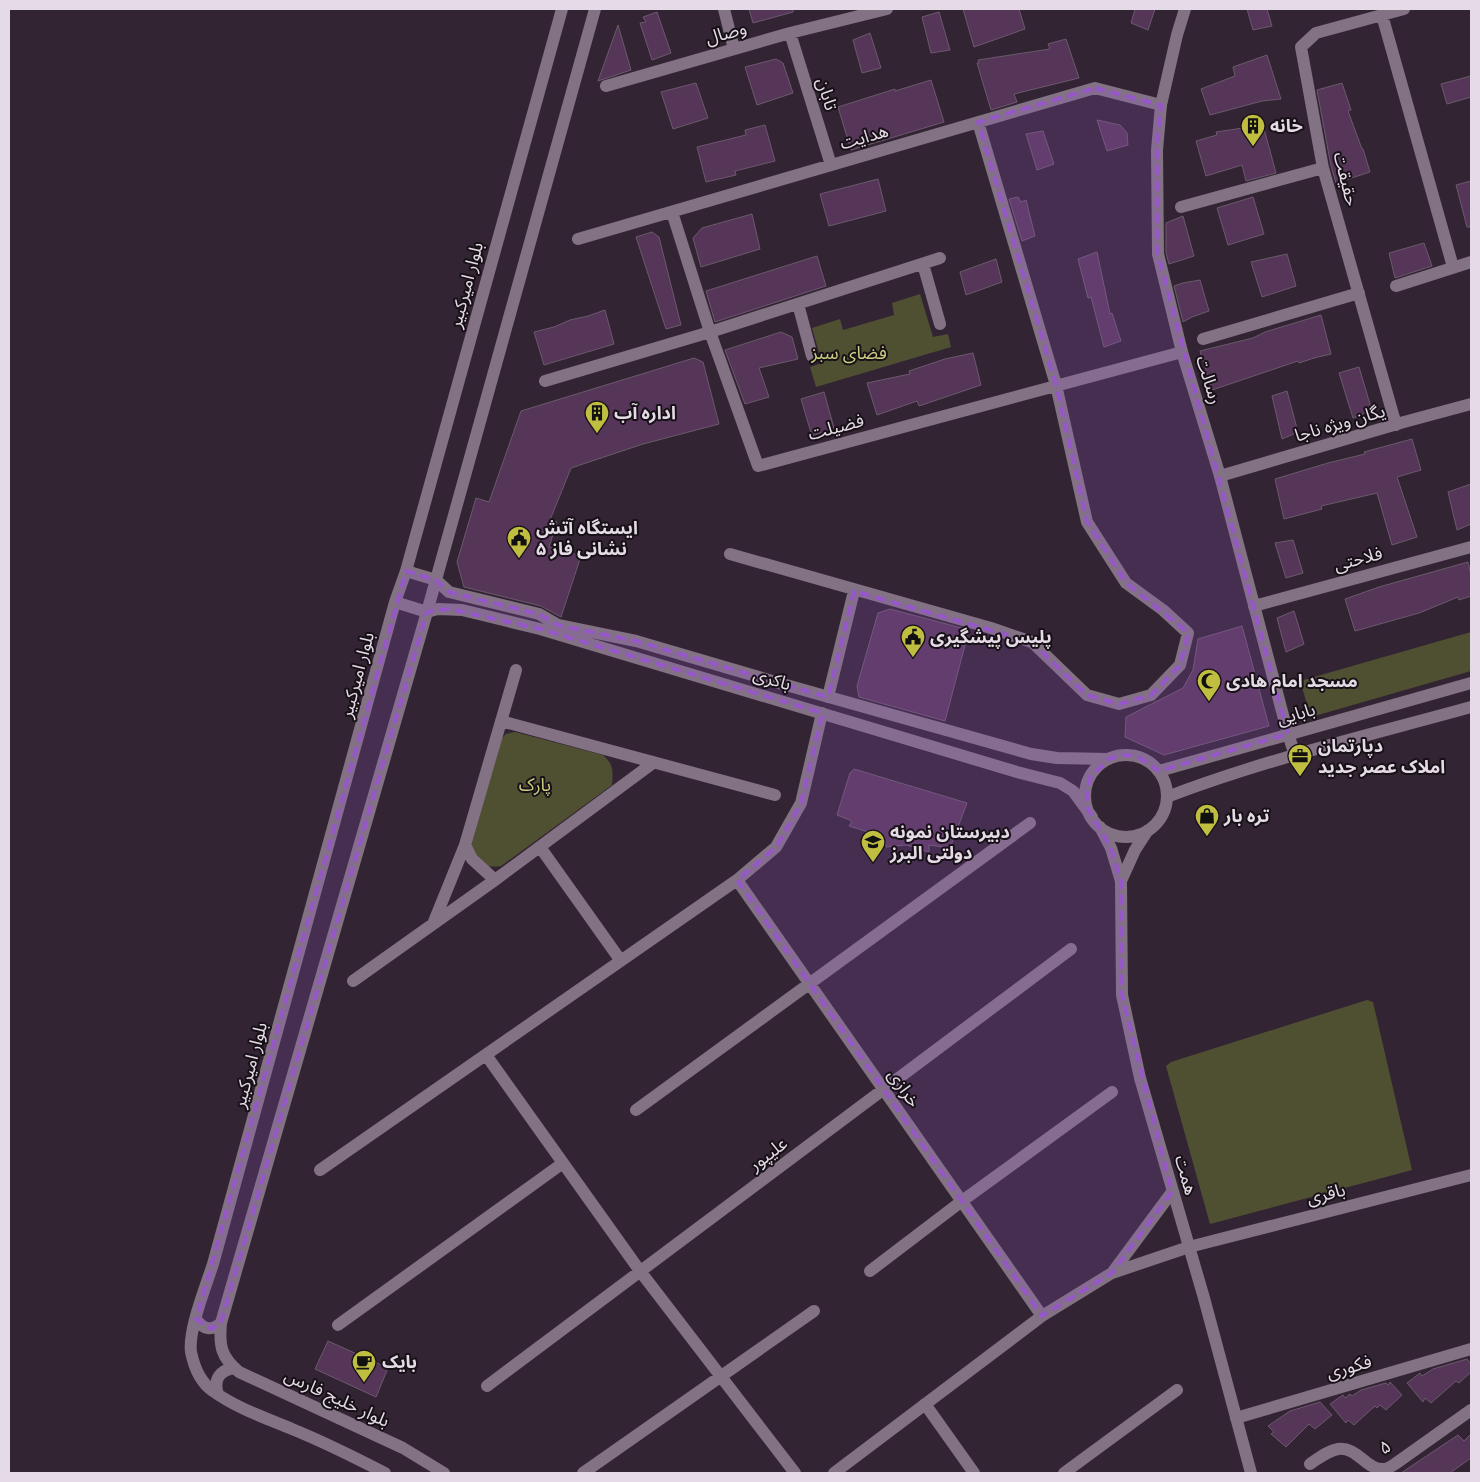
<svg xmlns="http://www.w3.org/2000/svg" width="1480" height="1482" viewBox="0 0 1480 1482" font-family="Ubuntu,'Noto Sans Arabic',sans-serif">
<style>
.green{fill:#4f5032}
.building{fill:#553658;stroke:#6b596c}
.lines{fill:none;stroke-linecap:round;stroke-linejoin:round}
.street{stroke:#837184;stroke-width:12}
.secondary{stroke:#837184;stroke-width:12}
.marked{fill:#9658c9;fill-opacity:0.2;stroke:#9658c9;stroke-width:4;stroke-dasharray:10 6;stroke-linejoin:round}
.labels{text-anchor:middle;stroke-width:4;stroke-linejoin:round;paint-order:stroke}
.street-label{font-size:18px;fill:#e5dbe6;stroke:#171017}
.poi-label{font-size:18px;font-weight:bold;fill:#e5dbe6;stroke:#171017;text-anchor:start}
.park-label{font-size:18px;fill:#cdce81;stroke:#171017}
</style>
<rect width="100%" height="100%" fill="#332434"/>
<path class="green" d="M920 294 933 337 948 334 951 347 816 387 810 367 822 363 812 328 840 319 843 330 894 315 892 303Z
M1471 632V671L1311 717 1300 681Z
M515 732 603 755C614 765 613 771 612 785L501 866C480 869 480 861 468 845L499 741 506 734Z
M1367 1000 1373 1002 1412 1170 1210 1224 1166 1066 1171 1062Z"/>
<path class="building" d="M749 9H793V12L753 23Z
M963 9H1019L1025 29 974 47Z
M1135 9H1155L1148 30 1131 23Z
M1247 9H1267L1272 26 1253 30Z
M657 12 671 53 652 60 640 23 646 22 643 17Z
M939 12 950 50 931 53 922 17Z
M618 25 631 70 598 81Z
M870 33 881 68 862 73 853 40Z
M1066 39 1079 78 1014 94 1017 102 991 110 977 63H979L978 60 1050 49 1048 44Z
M1267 55 1281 99 1262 101 1210 115 1201 89 1235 76 1233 67Z
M776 59 783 63 793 93 757 105 745 67Z
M1471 76V97L1447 104 1441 84Z
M931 80 944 122 851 150 838 107 895 89V91Z
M696 83 708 118 673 129 661 92Z
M1342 83 1351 110 1348 111 1362 149H1363L1370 172 1336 183 1331 166 1317 90Z
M1097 120 1120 125 1127 133 1128 145 1107 151Z
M765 125 775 161 735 171 736 175 706 182 697 147 746 135 745 130Z
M1263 125 1276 173 1246 181 1242 165 1206 176 1196 141 1217 135 1216 132Z
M1043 131 1054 164 1037 170 1026 134Z
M878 179 886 211 829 226 820 194Z
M1471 181V227H1467L1456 185Z
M1018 197 1021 202 1026 200 1035 236 1022 241 1009 199Z
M1253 197 1264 234 1228 245 1217 208Z
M752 214 760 249 701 267 693 238 702 228Z
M1183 216 1194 256 1169 264 1166 253V223Z
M652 232 659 237 681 325 666 329 636 237Z
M1424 243 1432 266 1395 278 1389 253Z
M1097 252 1110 314 1112 313 1121 341 1104 347 1091 297 1088 298 1078 259Z
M1287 254 1296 286 1262 297 1251 262Z
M817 256 826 286 715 322 706 291Z
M996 259 1002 282 966 295 960 272Z
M1200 280 1209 311 1192 317 1183 322 1174 286 1183 283Z
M605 310 614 344 544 365 534 332 554 327 570 320 588 316Z
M1321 315 1331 354 1314 358 1299 363 1298 361 1212 390 1200 351 1253 338 1265 332Z
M781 332 792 337 798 359 759 368 769 397 745 404 725 350Z
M973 353 981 385 919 406 917 401 877 415 867 383 910 374 909 371 945 359Z
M694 358 703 362 719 424 643 444 571 468 550 520 557 522 549 547 581 556 561 617 541 606 464 587 457 562 476 498 489 502 521 411Z
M1359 367 1372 411 1353 418 1339 373Z
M1287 391 1298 432 1282 439 1272 396Z
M824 392 834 428 812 436 801 399Z
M1412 439 1421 470 1397 477 1417 537 1392 545 1377 493 1321 506 1322 509 1284 519 1275 479 1328 463 1365 454 1364 452Z
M1471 484V524L1457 530 1448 492Z
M1293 540 1303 573 1286 578 1275 543Z
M1468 562 1471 575V596L1459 600 1458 597 1419 613 1355 631 1345 599 1379 587Z
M890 609 969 630 945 721 859 697 857 686 878 613Z
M1294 611 1304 644 1286 652 1277 618Z
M1242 626 1269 726 1164 755 1125 737 1126 717 1183 688 1193 670 1198 639Z
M854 769 967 803 950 848 929 845V852L906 845 886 847 884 837 849 826 852 821 837 815 850 773Z
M328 1341 388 1368 376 1397 315 1369Z
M1467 1359 1471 1364V1372L1459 1383 1456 1381 1431 1403 1425 1398 1423 1402 1407 1383 1420 1373 1422 1376 1433 1369Z
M1390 1382 1402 1395 1386 1410 1380 1405 1377 1408 1375 1406 1354 1425 1348 1420 1346 1423 1330 1404 1343 1395 1345 1398 1350 1394 1352 1396 1361 1390 1386 1383 1388 1385Z
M1320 1402 1332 1415 1315 1429 1309 1424 1286 1447 1271 1434 1274 1432 1268 1426 1290 1411Z
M1471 1434V1458L1450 1473H1401L1458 1435 1464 1441Z"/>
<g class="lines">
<path class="street" d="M724 9 734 49
M1382 15 1453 267
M790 33 831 165
M606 86 790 33 887 9
M1181 207 1323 168
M672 212 710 332 758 466 1182 352
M578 239 1095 88 1161 105
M923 264 940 324
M1396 286 1471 262
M798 304 812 356
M1203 339 1359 293
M545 381 710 332 940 258
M1396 425 1323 168 1301 47 1316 33 1404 9
M1220 476 1404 422 1471 404
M730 554 991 628 1032 642 1087 695 1119 704 1151 695 1180 665 1188 633 1163 610 1126 583 1087 522 1056 385 978 122
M1254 606 1471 547
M828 697 854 591
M501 721 775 795
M540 847 621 961
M495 880 472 859 465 845 516 670
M737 880 1042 1316
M433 924 465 845
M353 981 495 880 653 763
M486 1055 640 1271 795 1473
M636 1110 1030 823
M320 1170 737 880 776 847 801 803 822 713
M870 1271 962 1201 1112 1092
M1112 1273 1172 1192
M338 1325 563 1163
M487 1386 1071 949
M925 1404 974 1473
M1236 1418 1471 1349
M1310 1464C1319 1458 1327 1451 1338 1449 1357 1446 1367 1471 1384 1469 1387 1469 1392 1466 1395 1464L1471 1410
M583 1473 814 1311
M834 1473 1042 1316 1112 1273 1189 1247 1471 1175
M1064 1473 1177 1390"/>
<path class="secondary" d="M1185 9 1177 35 1161 105 1157 150 1158 254 1182 352 1220 476 1288 734 1295 755
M406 571 436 580 449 592 539 614 558 625 636 641 779 683 1031 754 1057 758 1109 759
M395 602 427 612 438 609 462 610 540 629 1017 772 1060 783 1073 791 1092 817
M1085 796a41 41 0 1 1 82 0a41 41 0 1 1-82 0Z
M1159 771 1471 683
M1167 797C1266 759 1370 735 1471 707
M1100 827 1111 848 1121 881 1122 995 1140 1078 1204 1298 1251 1473
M1121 881 1135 850 1148 830
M196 1319C203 1330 212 1331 221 1323
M218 1394C213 1379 220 1370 235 1368
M385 1473C354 1457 324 1442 292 1429 266 1418 236 1408 213 1391 200 1382 194 1367 191 1352 188 1330 206 1286 213 1264L395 602 406 571 562 9
M444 1473 403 1448 239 1372C221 1357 219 1346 221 1323L427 612 595 9"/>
</g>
<path class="marked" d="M1095 88 1161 105 1157 150 1158 254 1288 734 1159 771 1136 756 1122 755 1109 759 1090 778 1086 805 1111 848 1121 881 1122 995 1172 1192 1112 1273 1042 1316 737 880 776 847 801 803 822 713 540 629 449 609 427 612 221 1323 211 1329 196 1319 406 571 436 580 449 592 539 614 558 625 636 641 828 697 854 591 1032 642 1087 695 1119 704 1151 695 1180 665 1188 633 1126 583 1087 522 1056 385 978 122Z"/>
<defs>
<symbol id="building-pin" viewBox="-11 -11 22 30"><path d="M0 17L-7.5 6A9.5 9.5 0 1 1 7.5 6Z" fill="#bfbe41" stroke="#171017"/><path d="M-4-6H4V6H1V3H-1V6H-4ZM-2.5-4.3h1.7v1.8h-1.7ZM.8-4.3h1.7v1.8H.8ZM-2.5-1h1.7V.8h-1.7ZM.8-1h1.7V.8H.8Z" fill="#111"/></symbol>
<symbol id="civic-pin" viewBox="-11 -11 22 30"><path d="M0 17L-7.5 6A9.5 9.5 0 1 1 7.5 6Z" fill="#bfbe41" stroke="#171017"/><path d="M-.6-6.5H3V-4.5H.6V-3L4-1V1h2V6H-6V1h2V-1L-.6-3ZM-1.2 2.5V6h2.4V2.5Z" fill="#111"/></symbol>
<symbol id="mosque-pin" viewBox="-11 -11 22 30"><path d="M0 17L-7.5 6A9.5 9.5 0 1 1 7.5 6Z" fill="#bfbe41" stroke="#171017"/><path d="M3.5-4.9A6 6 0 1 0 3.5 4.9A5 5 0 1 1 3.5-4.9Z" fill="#111"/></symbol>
<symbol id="office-pin" viewBox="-11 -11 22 30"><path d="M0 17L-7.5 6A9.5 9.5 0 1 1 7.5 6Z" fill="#bfbe41" stroke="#171017"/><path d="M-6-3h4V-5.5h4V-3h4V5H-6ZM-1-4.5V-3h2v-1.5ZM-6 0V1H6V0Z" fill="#111"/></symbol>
<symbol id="shop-pin" viewBox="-11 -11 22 30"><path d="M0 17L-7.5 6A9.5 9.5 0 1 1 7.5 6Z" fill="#bfbe41" stroke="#171017"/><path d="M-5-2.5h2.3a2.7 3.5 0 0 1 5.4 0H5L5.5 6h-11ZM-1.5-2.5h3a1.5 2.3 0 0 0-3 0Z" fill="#111"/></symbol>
<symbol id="school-pin" viewBox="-11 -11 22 30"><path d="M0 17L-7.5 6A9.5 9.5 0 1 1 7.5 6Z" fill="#bfbe41" stroke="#171017"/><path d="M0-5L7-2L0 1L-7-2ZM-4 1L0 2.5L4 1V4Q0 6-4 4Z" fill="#111"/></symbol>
<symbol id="cafe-pin" viewBox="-11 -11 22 30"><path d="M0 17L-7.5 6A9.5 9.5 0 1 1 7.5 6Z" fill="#bfbe41" stroke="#171017"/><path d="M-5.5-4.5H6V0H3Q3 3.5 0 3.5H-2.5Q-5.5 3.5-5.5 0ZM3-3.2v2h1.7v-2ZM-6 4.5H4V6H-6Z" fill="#111"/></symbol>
</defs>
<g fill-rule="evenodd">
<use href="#building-pin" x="1239" y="112" width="28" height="38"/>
<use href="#building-pin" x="583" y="399" width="28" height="38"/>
<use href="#civic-pin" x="505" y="524" width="28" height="38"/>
<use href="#civic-pin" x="899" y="623" width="28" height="38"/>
<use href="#mosque-pin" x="1195" y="667" width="28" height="38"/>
<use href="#office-pin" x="1286" y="742" width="28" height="38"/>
<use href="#shop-pin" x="1193" y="802" width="28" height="38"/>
<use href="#school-pin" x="859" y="828" width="28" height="38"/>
<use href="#cafe-pin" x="350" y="1348" width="28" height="38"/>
</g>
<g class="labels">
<g class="street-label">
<text transform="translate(726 33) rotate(-16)" y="6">وصال</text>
<text transform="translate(827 94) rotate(73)" y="6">تابان</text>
<text transform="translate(864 137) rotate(-16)" y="6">هدایت</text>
<text transform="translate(1346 179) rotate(76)" y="6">حقیقت</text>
<text transform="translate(466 285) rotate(-75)" y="6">بلوار امیرکبیر</text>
<text transform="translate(1209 380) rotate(73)" y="6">رسالت</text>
<text transform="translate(1340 423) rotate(-16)" y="6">یگان ویژه ناجا</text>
<text transform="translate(836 427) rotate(-15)" y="6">فضیلت</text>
<text transform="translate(1358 559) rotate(-15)" y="6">فلاحتی</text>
<text transform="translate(357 675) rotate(-75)" y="6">بلوار امیرکبیر</text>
<text transform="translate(772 679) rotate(17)" y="6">باکری</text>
<text transform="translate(1296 714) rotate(-16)" y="6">بابایی</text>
<text transform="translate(250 1065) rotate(-75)" y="6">بلوار امیرکبیر</text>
<text transform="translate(904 1088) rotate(55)" y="6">خرازی</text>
<text transform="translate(768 1154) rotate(-37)" y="6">علیپور</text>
<text transform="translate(1186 1175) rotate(74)" y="6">همت</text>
<text transform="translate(1326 1194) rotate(-14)" y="6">باقری</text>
<text transform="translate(1349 1367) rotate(-16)" y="6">فکوری</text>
<text transform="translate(337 1398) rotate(25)" y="6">بلوار خلیج فارس</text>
<text transform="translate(1385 1447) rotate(-26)" y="6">۵</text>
</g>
<g class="poi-label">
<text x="1270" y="132">خانه</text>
<text x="614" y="419">اداره آب</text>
<text x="536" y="534">ایستگاه آتش<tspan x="536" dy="21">نشانی فاز ۵</tspan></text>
<text x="930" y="643">پلیس پیشگیری</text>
<text x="1226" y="687">مسجد امام هادی</text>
<text x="1318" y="752">دپارتمان<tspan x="1318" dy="21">املاک عصر جدید</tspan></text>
<text x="1224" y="822">تره بار</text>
<text x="890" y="838">دبیرستان نمونه<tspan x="890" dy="21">دولتی البرز</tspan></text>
<text x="382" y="1368">بایک</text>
</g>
<g class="park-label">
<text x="849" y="359">فضای سبز</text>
<text x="535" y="791">پارک</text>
</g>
</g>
<rect width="1480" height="1482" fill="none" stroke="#e5dbe6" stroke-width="20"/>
</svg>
